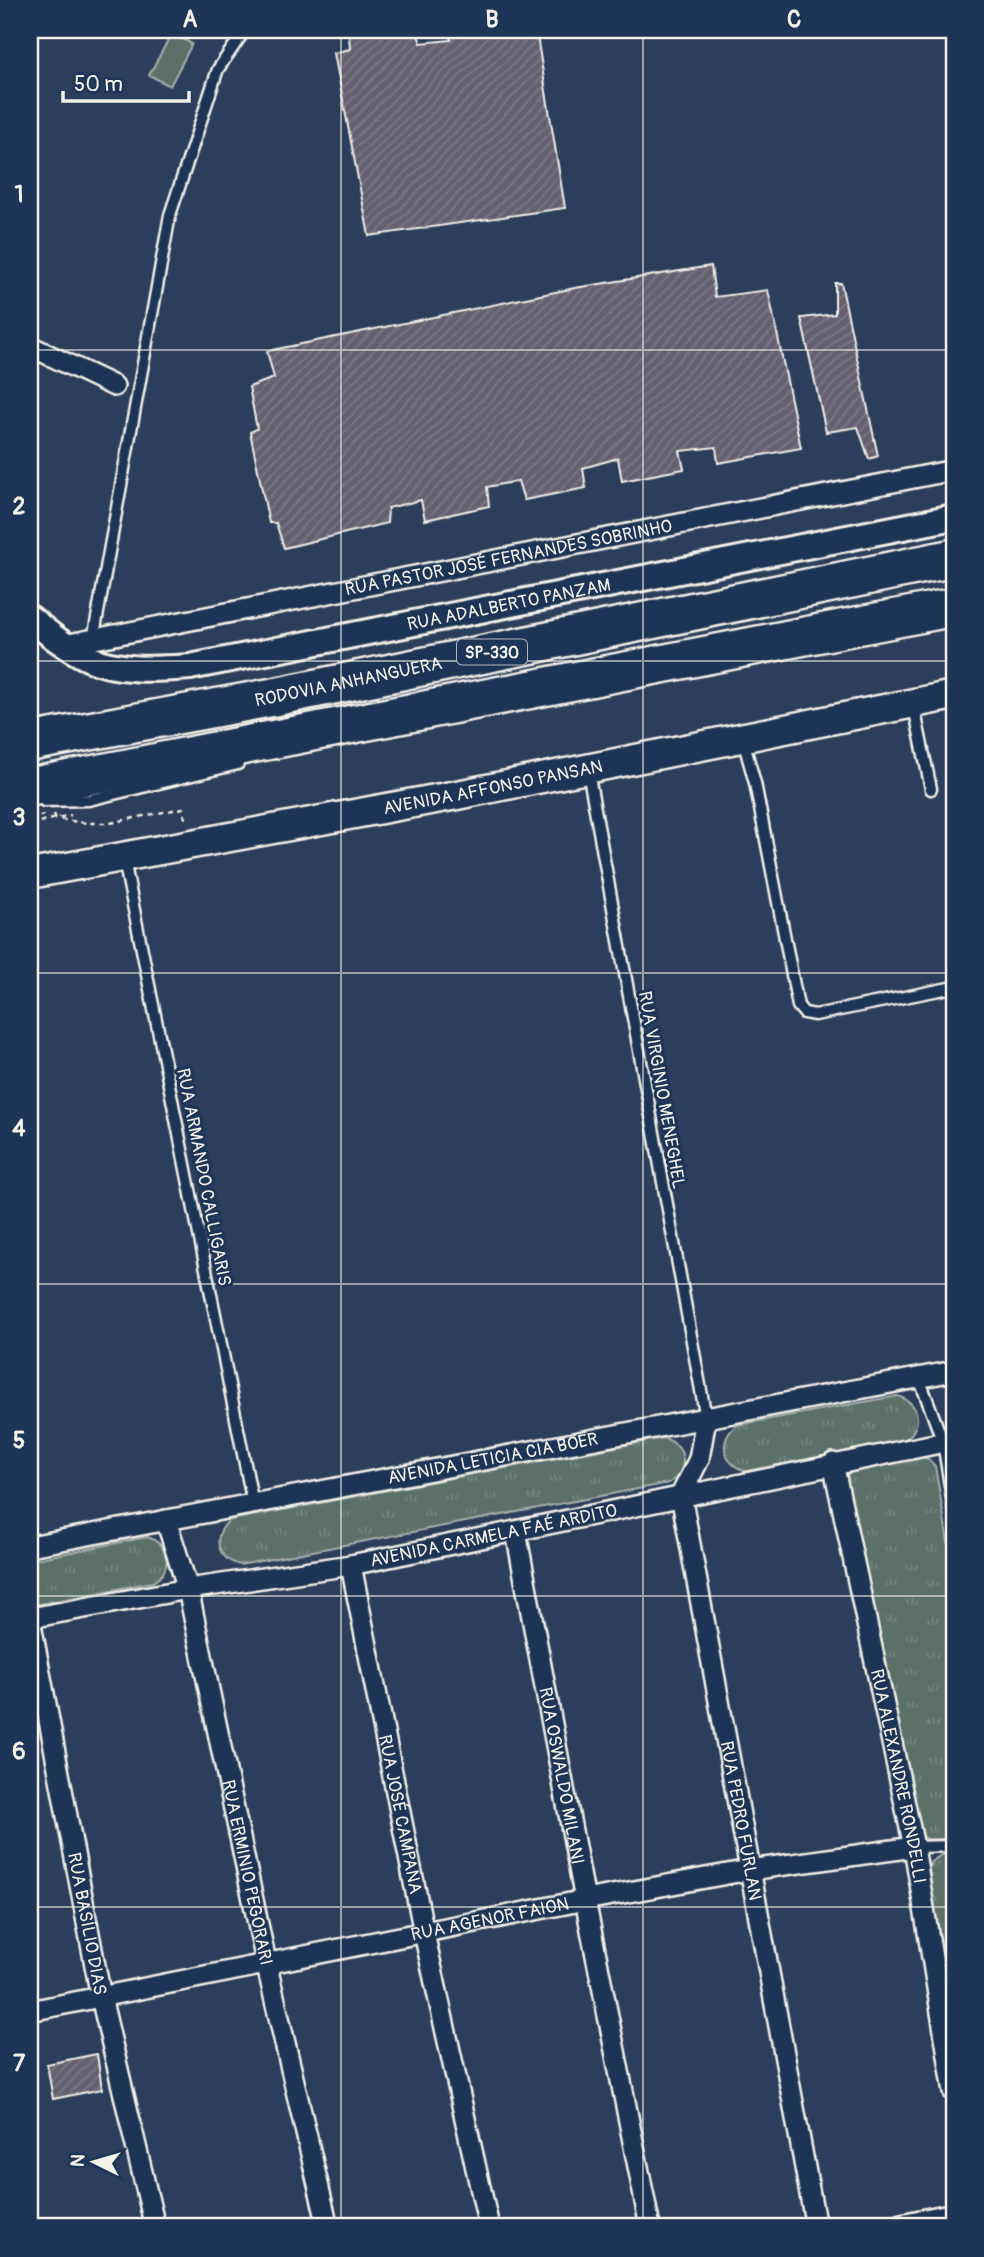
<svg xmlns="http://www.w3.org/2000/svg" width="984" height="2257" viewBox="0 0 984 2257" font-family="Pangolin,sans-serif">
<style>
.grass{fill:url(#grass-tufts);stroke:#a8b0aa;stroke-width:2}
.pitch{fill:#5c706b;stroke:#a8b0aa;stroke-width:2}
.building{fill:url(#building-hatch);stroke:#f4f1e8;stroke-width:2}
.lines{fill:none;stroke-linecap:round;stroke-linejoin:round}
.service-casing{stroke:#f4f1e8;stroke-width:15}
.minor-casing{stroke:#f4f1e8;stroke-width:24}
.tertiary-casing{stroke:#f4f1e8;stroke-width:30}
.secondary-casing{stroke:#f4f1e8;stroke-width:33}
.motorway-casing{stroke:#f4f1e8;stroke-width:42}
.path{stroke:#f4f1e8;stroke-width:2.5;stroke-dasharray:5 5;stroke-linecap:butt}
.service{stroke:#1d3557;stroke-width:10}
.minor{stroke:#1d3557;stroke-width:19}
.tertiary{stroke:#1d3557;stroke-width:24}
.secondary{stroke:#1d3557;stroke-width:28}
.motorway{stroke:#1d3557;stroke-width:37}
.grid{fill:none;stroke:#f4f1e8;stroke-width:2;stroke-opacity:0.55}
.labels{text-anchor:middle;stroke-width:6;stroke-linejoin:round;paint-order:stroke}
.shield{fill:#1d3557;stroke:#b4b9bc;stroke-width:2}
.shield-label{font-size:16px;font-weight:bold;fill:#f4f1e8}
.street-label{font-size:18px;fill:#f4f1e8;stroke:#1d3557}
.neatline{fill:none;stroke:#f4f1e8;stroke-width:2.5}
.grid-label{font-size:23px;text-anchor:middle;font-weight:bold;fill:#f4f1e8}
</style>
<defs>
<pattern id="grass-tufts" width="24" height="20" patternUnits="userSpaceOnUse" patternTransform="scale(1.75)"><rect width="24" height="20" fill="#5c706b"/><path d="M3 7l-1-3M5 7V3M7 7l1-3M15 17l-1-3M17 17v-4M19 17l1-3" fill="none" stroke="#748580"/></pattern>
<pattern id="building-hatch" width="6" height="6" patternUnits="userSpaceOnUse" patternTransform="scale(1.75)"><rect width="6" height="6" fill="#64606f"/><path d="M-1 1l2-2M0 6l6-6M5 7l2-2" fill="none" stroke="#7b7784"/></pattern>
</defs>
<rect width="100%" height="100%" fill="#2b3e5c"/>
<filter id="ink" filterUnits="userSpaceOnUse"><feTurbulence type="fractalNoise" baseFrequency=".0143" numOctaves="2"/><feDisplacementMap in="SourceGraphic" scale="14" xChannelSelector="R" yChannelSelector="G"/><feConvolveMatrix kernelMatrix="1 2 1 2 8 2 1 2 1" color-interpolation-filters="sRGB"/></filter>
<g filter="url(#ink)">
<path class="grass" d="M897 1396C921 1402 924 1428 903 1441L746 1471C723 1465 717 1440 737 1425Z
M663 1438C687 1444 690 1471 669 1483L240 1565C216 1559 211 1535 230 1520Z
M917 1456 927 1458 935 1466 954 1576V1839H927L919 1835 845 1478 852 1467Z
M147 1537C170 1544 174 1570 153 1582L30 1606V1560Z
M941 1855H954V2035L927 1874 931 1862Z"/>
<path class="pitch" d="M172 33 192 44 170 86 149 75Z"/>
<path class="building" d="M372 30H416L421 43 451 40 448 30H536L565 208 369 236 334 53 350 49 349 35Z
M711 266 715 297 768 290 801 448 718 463 716 447 680 451 684 469 622 481 618 458 583 468 586 488 524 500 518 481 487 487 489 506 425 520 421 500 388 508 387 523 284 548 276 523H269L250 432 257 429 249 387 274 378 267 351 575 288Z
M835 283H841L878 456 869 459 858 427 826 432 801 318 835 314Z
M97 2054 102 2089 53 2099 47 2064Z"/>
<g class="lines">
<defs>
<path id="service" d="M93 640 170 215 218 69 245 30
M914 707 931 789
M743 740 755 783 798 1006 804 1013 815 1015 954 987
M588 771 706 1418
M44 801 89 800 238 764
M124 860 253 1504
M919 1378 943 1442 954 1510
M914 1847 954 1846"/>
<g id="minor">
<path d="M30 346 114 386"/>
<path id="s1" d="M64 645 954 470"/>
<path id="s2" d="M706 1418 699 1459 681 1495 816 2227"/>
<path id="s3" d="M833 1463 914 1847 954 2092"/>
<path id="s4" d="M166 1520 188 1589 266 1962 328 2227"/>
<path id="s5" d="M516 1532 585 1900 650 2227"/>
<path id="s6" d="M30 1546 954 1371"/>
<path id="s7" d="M351 1565 424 1933 489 2227"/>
<path id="s8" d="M30 1618 188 1589 351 1565 954 1440"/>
<path id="s9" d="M30 1619 101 1997 155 2227"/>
<path id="s10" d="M30 2011 585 1900 749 1870 914 1847"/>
<path d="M887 2227 954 2213"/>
</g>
<g id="tertiary">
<path id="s11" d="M30 618C48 633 66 648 88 658 118 672 158 669 190 667L954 517"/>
</g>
<g id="secondary">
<path id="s12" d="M30 874 457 795 954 695"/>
</g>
<g id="motorway">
<path id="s13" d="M30 742 274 697 954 558"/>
<path d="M30 787 954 607"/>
</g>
</defs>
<use href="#service" class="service-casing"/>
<use href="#minor" class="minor-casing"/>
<use href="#tertiary" class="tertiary-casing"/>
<use href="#secondary" class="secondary-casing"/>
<use href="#motorway" class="motorway-casing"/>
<path class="path" d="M54 814 56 819 87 823H110L183 808 186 823
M30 818 44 815
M30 824 71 815"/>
<use href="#service" class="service"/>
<use href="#minor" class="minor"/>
<use href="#tertiary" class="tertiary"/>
<use href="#secondary" class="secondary"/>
<use href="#motorway" class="motorway"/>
</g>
</g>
<path class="grid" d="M341 30V2227M643 30V2227M30 350H954M30 661H954M30 973H954M30 1284H954M30 1596H954M30 1907H954"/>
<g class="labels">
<rect class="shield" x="457" y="639.5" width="70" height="25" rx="5"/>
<g class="shield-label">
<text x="492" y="658">SP-330</text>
</g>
<g class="street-label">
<text dy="6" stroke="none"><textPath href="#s1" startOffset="453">RUA PASTOR JOSÉ FERNANDES SOBRINHO</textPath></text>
<text dy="6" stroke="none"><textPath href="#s11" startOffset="499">RUA ADALBERTO PANZAM</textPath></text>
<text dy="6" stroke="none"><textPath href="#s13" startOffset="324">RODOVIA ANHANGUERA</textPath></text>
<text dy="6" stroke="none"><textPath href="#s12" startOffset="471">AVENIDA AFFONSO PANSAN</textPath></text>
<text transform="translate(662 1090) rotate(80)" y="6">RUA VIRGINIO MENEGHEL</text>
<text transform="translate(204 1177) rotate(79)" y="6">RUA ARMANDO CALLIGARIS</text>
<text dy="6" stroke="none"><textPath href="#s6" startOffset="471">AVENIDA LETICIA CIA BOER</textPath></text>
<text dy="6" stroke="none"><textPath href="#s8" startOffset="471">AVENIDA CARMELA FAÉ ARDITO</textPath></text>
<text dy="6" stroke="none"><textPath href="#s5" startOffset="248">RUA OSWALDO MILANI</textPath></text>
<text dy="6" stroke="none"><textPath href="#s3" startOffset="320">RUA ALEXANDRE RONDELLI</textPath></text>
<text dy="6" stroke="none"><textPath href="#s7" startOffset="254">RUA JOSÉ CAMPANA</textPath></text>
<text dy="6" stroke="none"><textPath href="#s2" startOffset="413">RUA PEDRO FURLAN</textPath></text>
<text dy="6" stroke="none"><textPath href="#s4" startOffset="362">RUA ERMINIO PEGORARI</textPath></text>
<text dy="6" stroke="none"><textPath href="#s10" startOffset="469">RUA AGENOR FAION</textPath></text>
<text dy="6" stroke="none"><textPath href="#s9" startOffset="310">RUA BASÍLIO DIAS</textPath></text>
</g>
</g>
<rect width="984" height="2257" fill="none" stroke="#1d3557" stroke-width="77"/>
<g transform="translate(94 2162) rotate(275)" stroke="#1d3557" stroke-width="5" paint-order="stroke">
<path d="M0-5L12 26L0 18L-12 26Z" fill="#f4f1e8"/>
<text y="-10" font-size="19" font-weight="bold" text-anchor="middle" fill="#f4f1e8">N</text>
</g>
<path d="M63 91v10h126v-10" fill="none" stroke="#f4f1e8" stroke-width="3.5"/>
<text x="74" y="91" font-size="21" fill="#f4f1e8" stroke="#1d3557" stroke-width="5" paint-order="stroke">50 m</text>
<rect x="38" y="38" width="908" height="2180" class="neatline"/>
<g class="grid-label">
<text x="190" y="27">A</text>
<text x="492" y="27">B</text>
<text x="794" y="27">C</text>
<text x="19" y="202">1</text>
<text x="19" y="514">2</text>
<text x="19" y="825">3</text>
<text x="19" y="1136">4</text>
<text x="19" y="1448">5</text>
<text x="19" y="1759">6</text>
<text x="19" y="2071">7</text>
</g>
</svg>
